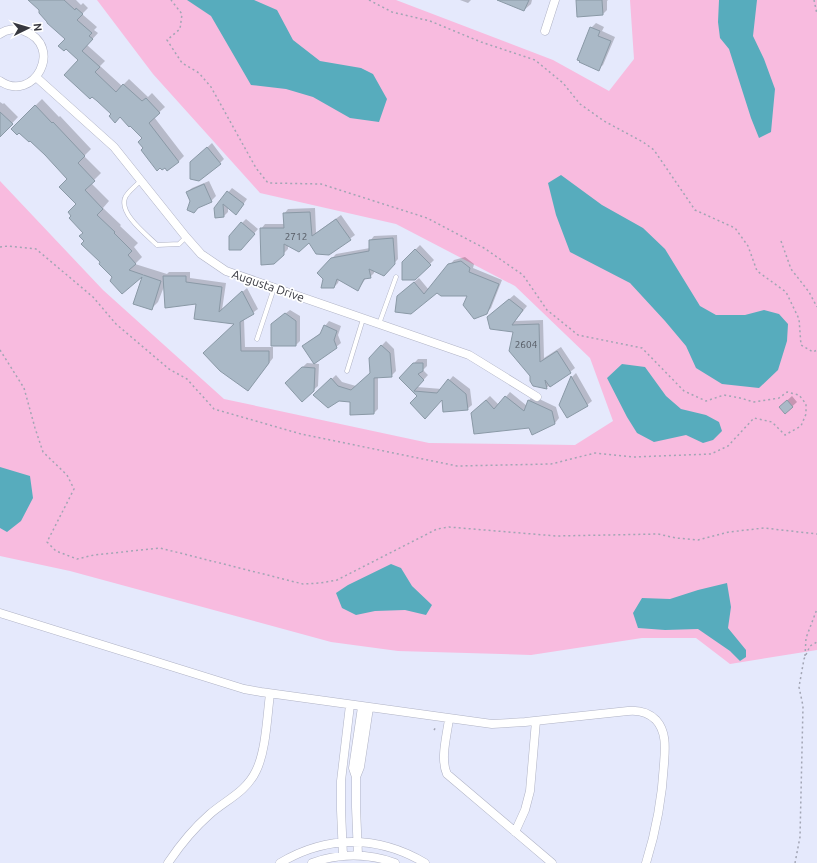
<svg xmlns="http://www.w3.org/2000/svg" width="817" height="863" viewBox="0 0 817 863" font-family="Ubuntu,sans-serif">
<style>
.green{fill:#f8bbdf}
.water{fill:#57acbd}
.shadow{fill:#0003}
.building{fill:#aab9c7;stroke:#8a99a6}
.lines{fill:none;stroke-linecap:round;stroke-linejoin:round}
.lane-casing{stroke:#b0b3c5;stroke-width:5}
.street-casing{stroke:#b0b3c5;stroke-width:9}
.path{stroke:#a2a5b4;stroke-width:1.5;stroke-dasharray:2 3;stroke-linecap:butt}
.lane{stroke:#fff;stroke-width:4}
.street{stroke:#fff;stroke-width:8}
.labels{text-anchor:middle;stroke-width:3.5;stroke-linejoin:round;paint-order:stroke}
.number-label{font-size:10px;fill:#535861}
.street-label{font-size:12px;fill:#36373f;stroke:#fff}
</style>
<rect width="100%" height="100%" fill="#e5e9fc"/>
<path class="green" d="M97 0H396L553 60 609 91 634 59 630 0H817V650L730 664 696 638H642L531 655 398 651 331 642 70 571 0 556V181L103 290 224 399 429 443 575 445 613 421 590 358 515 286 396 224 260 193 153 74Z"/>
<path class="water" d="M187 0H254L277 10 293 40 320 61 361 68 373 74 387 99 379 122 350 118 313 97 286 89 251 85 211 16Z
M719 0H757L753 36 764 59 775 89 771 132 759 138 751 118 729 49 720 38 718 22Z
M561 175 602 205 643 228 665 249 700 306 716 315H745L764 310 779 314 788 324 787 341 778 370 759 388 722 384 696 368 686 346 665 321 630 283 570 252 556 215 548 183Z
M622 364 645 367 666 396 681 409 706 415 719 422 722 431 713 440 703 443 686 435 654 442 637 433 627 417 607 378Z
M0 467 30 476 33 498 21 521 7 532 0 528Z
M391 564 401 568 412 586 432 605 426 615 405 610 375 611 356 615 342 608 336 593 348 585Z
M727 583 731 607 728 628 746 650V657L740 661 730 651 698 629 665 630 638 628 633 613 642 598 670 599 698 590Z"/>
<path class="shadow" d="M32 0H76L81 5 83 3 88 8 82 14 97 27 94 30 98 33 87 45 105 61 100 66 122 86 129 79 148 97 152 93 165 107 154 117 184 156 179 161 168 170 145 147 143 138 121 116 112 114 98 100 80 60 66 39Z
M460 0H471L468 3Z
M498 0H532L531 4 524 10Z
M578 0H608L607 1V10L603 14Z
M596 23 604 27 602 31 615 37 603 65 598 69 591 28Z
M42 99 59 117 60 116 91 149 84 156 101 173 91 183 109 201 103 208 121 225 120 226 138 243 134 247 142 257 135 264 167 274 169 272H190V278L226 283 222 310 247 288 258 309 244 319 245 347H273V358L248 390 220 370 236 323 197 303 165 284 158 302 151 309 134 303 144 274 122 293 113 277 85 241 77 204 68 179 46 154 19 131 12 129Z
M0 102 3 104 4 103 18 117 0 136Z
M212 143 224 159 220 163 196 158Z
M209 181 216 196 211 201 187 192 192 188Z
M232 188 247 199 240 209 228 207V212L224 216 215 208Z
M315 208 316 233 341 215 355 235 329 254 310 241 288 245V249L274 263 261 229 265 224H284V214L288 209Z
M246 219 258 229 245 244 242 223Z
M397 235 398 259 388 270H374V273L370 277 366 278 358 290 339 280 338 283 334 287 318 273 336 254 370 248V241L374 236Z
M420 245 434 260 415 279 403 262Z
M465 257 474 264 473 268 502 280 491 308 486 313 468 295 437 292 411 313 402 292 419 278 429 290 454 260Z
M514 295 527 306 515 321 543 320 544 358 561 347 575 368 570 372 546 388 531 375 514 331 493 313Z
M290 310 300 316V341L296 345 277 320Z
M329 321 341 326 338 335 341 343 336 347 308 342 322 332 325 326Z
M386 341 394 349 396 371 391 376 378 377V409L374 413 351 401 319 391 336 375 342 382 356 386 371 373 370 358Z
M418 359H427V366L423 370 428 375 417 387 442 389 453 376 470 389 472 405 467 409 443 398 419 396 400 378Z
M307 363 319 364 318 386 302 400 286 383Z
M576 373 592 401 587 405H561L572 377Z
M510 392 527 406 529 400 533 396 556 407 559 418 555 423 532 433 530 427 472 413 490 396 499 405Z
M792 396 797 402 785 413 780 407Z"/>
<path class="building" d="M28 0H64L75 10 76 8 83 14 77 20 92 33 89 36 93 39 82 51 100 67 95 72 116 92 123 84 142 101 146 98 160 113 149 123 179 162 167 171 165 168 162 170 160 168 157 171 141 150 143 148 138 142 142 138 130 126 129 127 120 117 115 123 109 116 111 114 97 101 92 97 90 99 64 75 78 60 66 49 64 51 58 46 65 39 47 23V22L39 13V10Z
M497 0H529L524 11Z
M576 0H602L603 15 577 17Z
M590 27 600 31 598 36 611 41 599 71 579 62 580 61 577 60Z
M35 105 52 123 53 122 85 156 78 163 95 181 85 190 103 209 97 215 115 232 114 233 132 251 128 255 136 264 129 270 161 281 152 310 133 304 142 277 122 294 110 281 112 277 99 264 100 262 81 244 84 241 79 236 83 233 69 218 71 216 68 212 76 204 59 187 67 179 45 155 30 141 29 142 19 133 17 135 11 129Z
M0 112 13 124 0 137Z
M207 147 221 164 199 181 190 179V162Z
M204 184 212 202 198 208 194 213 187 210 190 201 186 192Z
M227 191 244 204 236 215 223 204 224 217 215 218 214 208Z
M310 212 312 236 336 219 351 240 329 255 316 254 309 243 299 252 284 244V255L274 264 261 265 260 228H284L283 213Z
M241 222 255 234 241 250H229V236Z
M393 238 395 264 384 276 369 269 371 278 364 279 358 291 337 279 334 288H321L323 279 317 273 331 258 369 251V240Z
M415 249 431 265 415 280H402V262Z
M461 261 470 268 469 272 499 284 487 314 474 319 463 305 467 296H441L437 293 411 314 395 312 397 296 414 282 424 294 448 264Z
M163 276H186V282L222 287 219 312 242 291 254 314 240 322 241 351H269V363L248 391 220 371 203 353 234 324 194 319 196 304 165 308Z
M509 299 523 310 512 325 539 324 540 362 557 351 571 373 550 387 545 380 547 389 533 386 530 381V376L509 351 513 332 490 329 487 317Z
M285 313 296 321V346H271V324Z
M324 325 337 331 334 340 337 348 314 364 302 346 320 334Z
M381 345 390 353 392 377 374 378V414L350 415V402L339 401 328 408 313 395 331 378 338 386 351 390 370 373 369 358Z
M413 363H423V371L418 374 424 380 414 391 437 393 448 379 466 394 468 410 443 412 442 400 425 419 410 403 417 396 399 378Z
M302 367 315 368 314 391 302 402 285 383Z
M571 376 588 406 567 418 559 405Z
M505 396 524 411 528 400 552 411 555 424 532 435 529 428 474 434 471 413 486 400 494 409Z
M787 400 793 407 785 414 779 407Z"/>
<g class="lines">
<defs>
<path id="lane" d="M140 181C136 186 127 192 125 198 119 214 147 235 157 245L179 244 186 237
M379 324 396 277
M257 339 274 288
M347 371 363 319"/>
<path id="street" d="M545 31 555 0
M0 34C6 29 16 28 24 31 65 46 34 104 0 81
M36 77 114 147 186 237 201 254 226 271 469 355 537 397
M0 613 244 689 261 692 492 724 525 722 628 711C638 710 648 712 656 720 667 732 665 749 664 764 662 800 657 828 646 863
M449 719C447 735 440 759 447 774L552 863
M356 777 360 767 369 708
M515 832 525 810 530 791 536 721
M358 855 356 807V777L353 768 362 707
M343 856 341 810V781L350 705
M168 863C180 845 194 828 210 814 226 800 246 792 256 771 266 751 267 717 270 694
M280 863C327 835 378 835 425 863
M312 863C338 853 369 853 395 863"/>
</defs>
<use href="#lane" class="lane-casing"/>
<use href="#street" class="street-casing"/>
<path class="path" d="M369 0 392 12 430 21 481 42 535 60 563 83 580 104 604 121 643 142 654 150 695 210 735 228 748 246 757 271 786 292 799 319 801 345 813 352 817 350
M814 0 817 14
M781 241 791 269 809 292 817 307
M0 247 8 246 36 249 93 297 116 324 169 369 187 379 214 409 301 434 457 466 551 464 595 453 633 457 711 454 728 446 754 418 772 422 785 435 801 426 806 414V404L799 395 787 392 779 398 754 402 740 398 724 395 706 401 684 391 642 348 578 335 547 310 523 275 484 248 427 218 321 184 268 183 256 168 211 87 199 73 182 63 167 40 180 29 182 14 171 0
M0 350 24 388 35 428 43 452 67 475 74 489 47 542 56 551 77 559 94 555 160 548 303 584 320 583 337 580 437 529 449 527 556 536 658 534 676 538 698 540 729 532 764 528 817 534
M805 656 806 638 817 609
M434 730 436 727
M795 863 800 837 803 706 799 687 804 659 810 646 817 642"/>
<use href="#lane" class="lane"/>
<use href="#street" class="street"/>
</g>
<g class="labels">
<g class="number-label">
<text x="296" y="240">2712</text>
<text x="526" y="348">2604</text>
</g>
<g class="street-label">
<text transform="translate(268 286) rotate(19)" y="4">Augusta Drive</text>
</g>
</g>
<g transform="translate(28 28) rotate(85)" stroke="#ffffff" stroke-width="3" paint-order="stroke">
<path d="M0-3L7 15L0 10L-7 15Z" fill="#36373f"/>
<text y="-6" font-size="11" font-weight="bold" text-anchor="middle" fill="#36373f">N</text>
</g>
</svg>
